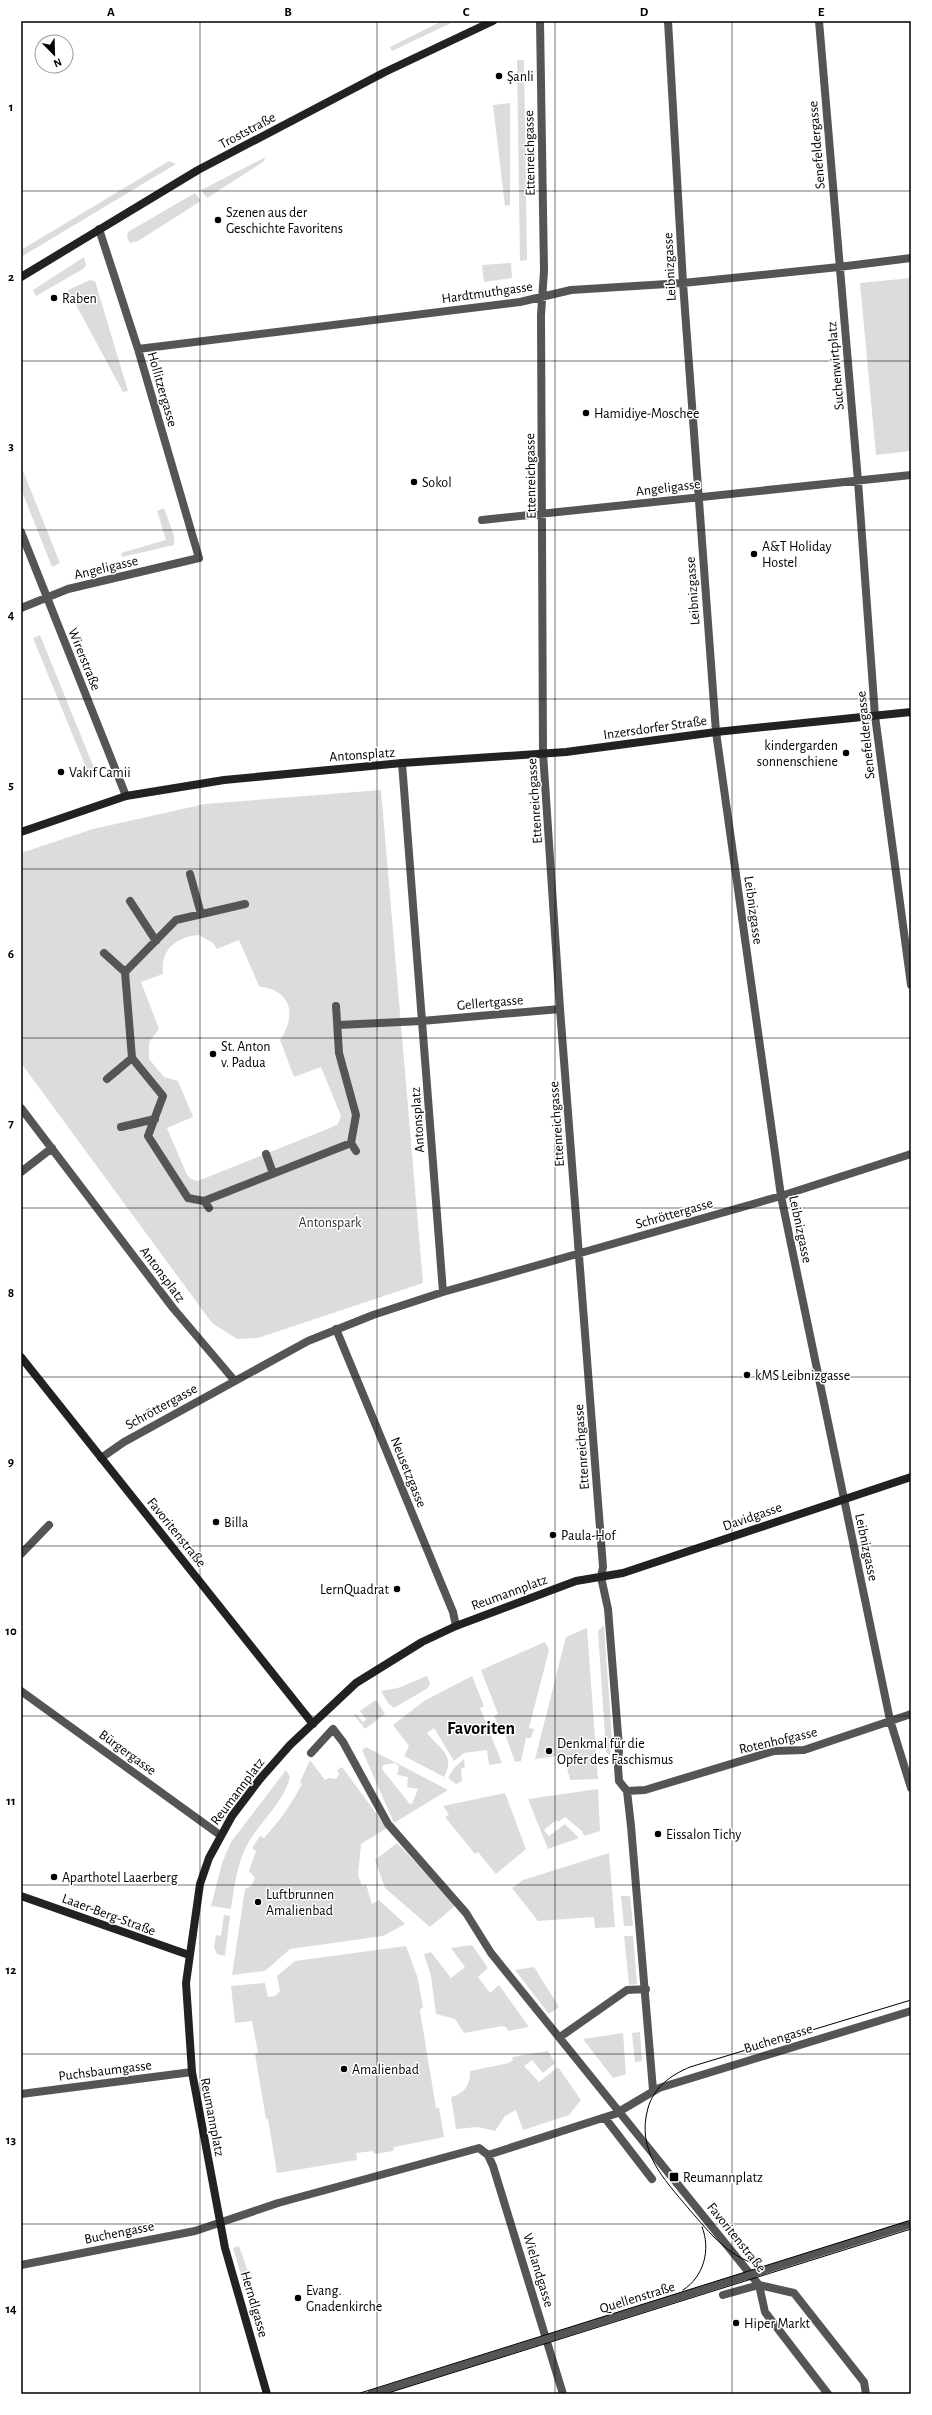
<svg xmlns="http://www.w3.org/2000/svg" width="932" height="2415" viewBox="0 0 932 2415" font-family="'Alegreya Sans',sans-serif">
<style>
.green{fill:#dcdcdc;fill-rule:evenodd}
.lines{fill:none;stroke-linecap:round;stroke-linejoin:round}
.street{stroke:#555;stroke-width:8}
.secondary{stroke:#222;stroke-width:8}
.tram{stroke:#000;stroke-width:1}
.grid{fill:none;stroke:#000;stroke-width:1;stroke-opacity:0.55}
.poi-dot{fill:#000;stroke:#fff;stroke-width:1.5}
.labels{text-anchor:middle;stroke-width:3;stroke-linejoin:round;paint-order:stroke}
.poi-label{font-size:14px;fill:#000;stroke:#fff;text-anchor:start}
.street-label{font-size:14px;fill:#000;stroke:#fff}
.park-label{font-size:14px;fill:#333;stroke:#fff}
.district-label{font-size:18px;font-weight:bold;fill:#000;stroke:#fff}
.neatline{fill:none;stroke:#000;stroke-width:1.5}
.grid-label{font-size:13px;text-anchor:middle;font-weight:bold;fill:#000}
</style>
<rect width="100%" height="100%" fill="#fff"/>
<path class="green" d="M442 21H455L392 51 390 47Z
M517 60H524L527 260 520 261Z
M510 103V205L505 206 493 105Z
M266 157 263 162 207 198 201 190Z
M169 161 176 164 21 257V250Z
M195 193 201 201 138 241 130 243 127 238 128 232Z
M84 257 86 265 83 269 36 296 33 290Z
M511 263 512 278 484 282 482 265Z
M911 278V451L876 455 860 283Z
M90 280 95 281 128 391 123 392 68 290Z
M21 466 60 563 52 567 21 489Z
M164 508 174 536V545L122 557 121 553 166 540 157 511Z
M40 635 94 768 87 770 33 638Z
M381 790 423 1283 258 1338 237 1339 212 1323 21 1063V853L93 829 205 804ZM199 935 213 943 217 949 239 940 259 986C265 988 272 988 277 992 296 1003 290 1026 280 1040L294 1077 321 1067 341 1116 338 1124 330 1128 198 1181 191 1179 187 1175 167 1128 193 1117 178 1081 164 1077 149 1059V1042L159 1029 141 982 163 974C160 950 176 937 199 935Z
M604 1625 612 1739 610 1756 606 1752 598 1631Z
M587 1628 598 1779 570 1780 564 1755 535 1759 566 1637Z
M545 1642 549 1650 529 1728 534 1729 531 1738H526L521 1761 515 1762 503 1728 500 1729 494 1716 498 1714 481 1670Z
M427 1676 430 1683 428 1688 394 1708 388 1703 381 1691 398 1688Z
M472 1676 484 1706 480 1708 502 1763 489 1765 487 1750 464 1753 454 1761 434 1728 427 1733C440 1749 456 1755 444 1777L404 1756 409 1746 393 1725 424 1701Z
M374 1701H377L385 1714 365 1729 354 1715 356 1714 363 1722 366 1719 360 1711Z
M366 1747 448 1790 394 1823 362 1750ZM395 1763 399 1766 397 1775 408 1777 407 1787 418 1789 412 1804 409 1803 382 1769 383 1765Z
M464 1759 465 1767 461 1769 462 1781 456 1784 448 1778 454 1768Z
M310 1760 325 1780 329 1778 336 1779 339 1774 337 1770 342 1767 387 1828 361 1844 358 1875 362 1886 366 1884 372 1904 379 1900 405 1924 383 1936 290 1949 265 1971 232 1975 245 1889 251 1886 255 1878 249 1871 256 1851 252 1848 260 1836 264 1838C279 1822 292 1803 302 1784L300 1782Z
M286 1770 290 1777C283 1804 260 1821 247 1845 237 1864 234 1888 231 1909L211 1906 222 1863 231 1842Z
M598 1789 600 1831 584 1836 582 1831 565 1817 558 1822 556 1820 544 1830 549 1836 565 1824 579 1838 548 1849 528 1799Z
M505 1793 526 1849 496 1874 478 1852 475 1854 445 1817 449 1815 443 1806Z
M397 1843 456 1905 430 1927 385 1888 375 1860Z
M609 1853 615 1927 595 1928 594 1917 538 1921 512 1888 523 1880Z
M621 1896H630L633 1926H624Z
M224 1915 230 1916 225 1956 217 1954 214 1947 216 1935 221 1936Z
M624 1936H633L637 1984 629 1985Z
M472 1945 488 1968 478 1977 490 1993 499 1985 529 2027 508 2031 507 2028 502 2026 464 2033 455 2019 436 2014 431 1976 424 1954 431 1952 451 1978 465 1967 451 1948Z
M406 1946 418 1979 423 2008 420 2009V2011L436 2108H439L444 2137 394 2147 393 2151 375 2154 373 2151 356 2153 357 2160 277 2173 268 2119H266L255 2054 258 2053 252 2021 235 2023 231 1986 265 1983 268 1997 275 1996 280 1991 277 1976 295 1961Z
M534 1967 559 2007 549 2014 515 1970Z
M640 2032 642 2061 635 2062 632 2033Z
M623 2033 626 2074 613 2078 583 2039Z
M548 2051 555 2063 543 2073 532 2060 524 2066 539 2082 558 2067 581 2100 569 2115 523 2130 516 2110 505 2116 495 2131 478 2127 456 2129 451 2097C464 2094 471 2084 470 2071L509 2063 513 2060 512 2057Z
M239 2246 256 2295 250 2297 247 2294 233 2248Z"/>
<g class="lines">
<path class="street" d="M540 21 544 271 541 315 543 753 560 1009 603 1567 601 1577 608 1609 619 1747 618 1767 619 1781 627 1791 631 1826 653 2090
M668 21 683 283 716 732 781 1196 890 1720 911 1788
M819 21 858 481 875 716 911 985
M138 349 520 302 571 290 683 283 839 267 911 258
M482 520 911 475
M21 532 126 796
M21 608 68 589 199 558 138 349 99 229
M402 763 443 1292
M190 874 201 914
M130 901 156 941
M104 953 125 972
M336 1006 339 1053 356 1115 351 1143
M338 1025 422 1021 560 1009
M107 1079 132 1058
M21 1108 173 1308 234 1380
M121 1127 155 1119
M266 1154 273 1173
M21 1172 52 1148
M204 1201 188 1198 148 1136 163 1096 132 1058 125 972 176 920 245 904
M209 1208 204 1201 351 1143 356 1151
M336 1329 453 1612 456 1626
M101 1458 124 1442 308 1341 373 1315 443 1292 781 1196 911 1154
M21 1554 49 1525
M21 1691 220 1835
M311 1753 333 1729 343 1742 388 1824 466 1913 491 1953 759 2285 765 2312 828 2394
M627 1791 645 1790 774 1751 804 1750 911 1714
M560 2037 627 1990 646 1989
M21 2094 192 2072
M605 2118 652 2179
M488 2155 615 2114 659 2088 911 2011
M21 2265 195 2231 278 2203 479 2148 488 2155 493 2166 563 2394
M723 2295 759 2285 794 2293 864 2382 866 2394
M371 2394 911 2224"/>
<path class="secondary" d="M21 277 198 170 385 72 493 21
M21 832 126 796 224 780 402 763 566 752 716 732 911 712
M21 1357 313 1724
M21 1896 189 1955
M267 2394 225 2248 192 2072 186 1983 200 1884 209 1858 232 1816 260 1779 290 1745 356 1683 422 1642 456 1626 576 1581 623 1573 911 1477"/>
<path class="tram" d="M764 2266C730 2260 710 2233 689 2209 663 2178 636 2151 648 2108 654 2087 671 2075 690 2067L911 2000
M683 2290C704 2277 711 2249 702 2227
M357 2394 911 2220
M385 2394 911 2229"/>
</g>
<path class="grid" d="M200 21V2394M377 21V2394M555 21V2394M732 21V2394M21 191H911M21 361H911M21 530H911M21 699H911M21 869H911M21 1038H911M21 1208H911M21 1377H911M21 1546H911M21 1716H911M21 1885H911M21 2054H911M21 2224H911"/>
<g class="poi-dot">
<circle cx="499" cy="76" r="4"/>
<circle cx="218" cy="220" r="4"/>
<circle cx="54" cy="298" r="4"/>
<circle cx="586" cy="413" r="4"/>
<circle cx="414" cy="482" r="4"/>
<circle cx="754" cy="554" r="4"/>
<circle cx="846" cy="753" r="4"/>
<circle cx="61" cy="772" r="4"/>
<circle cx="213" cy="1054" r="4"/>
<circle cx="747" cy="1375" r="4"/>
<circle cx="216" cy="1522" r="4"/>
<circle cx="553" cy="1535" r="4"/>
<circle cx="397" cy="1589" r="4"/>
<circle cx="549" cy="1751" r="4"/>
<circle cx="658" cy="1834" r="4"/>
<circle cx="54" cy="1877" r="4"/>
<circle cx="258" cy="1902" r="4"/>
<circle cx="344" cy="2069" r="4"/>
<rect x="669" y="2172" width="10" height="10" rx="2"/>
<circle cx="298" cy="2298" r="4"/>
<circle cx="736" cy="2323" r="4"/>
</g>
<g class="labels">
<g class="poi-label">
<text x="507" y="81">Şanli</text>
<text x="226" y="217">Szenen aus der<tspan x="226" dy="16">Geschichte Favoritens</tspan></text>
<text x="62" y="303">Raben</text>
<text x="594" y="418">Hamidiye-Moschee</text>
<text x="422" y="487">Sokol</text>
<text x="762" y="551">A&amp;T Holiday<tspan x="762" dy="16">Hostel</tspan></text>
<text x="838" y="750" text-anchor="end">kindergarden<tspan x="838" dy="16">sonnenschiene</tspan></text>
<text x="69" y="777">Vakıf Camii</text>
<text x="221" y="1051">St. Anton<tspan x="221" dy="16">v. Padua</tspan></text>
<text x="755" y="1380">kMS Leibnizgasse</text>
<text x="224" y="1527">Billa</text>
<text x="561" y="1540">Paula-Hof</text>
<text x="389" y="1594" text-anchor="end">LernQuadrat</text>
<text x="557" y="1748">Denkmal für die<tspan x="557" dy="16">Opfer des Faschismus</tspan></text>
<text x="666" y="1839">Eissalon Tichy</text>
<text x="62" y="1882">Aparthotel Laaerberg</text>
<text x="266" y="1899">Luftbrunnen<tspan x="266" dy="16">Amalienbad</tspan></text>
<text x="352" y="2074">Amalienbad</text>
<text x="683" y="2182">Reumannplatz</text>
<text x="306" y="2295">Evang.<tspan x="306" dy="16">Gnadenkirche</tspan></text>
<text x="744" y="2328">Hiper Markt</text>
</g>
<g class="street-label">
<text transform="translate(247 130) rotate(-28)" y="5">Troststraße</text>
<text transform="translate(816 145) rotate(-95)" y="5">Senefeldergasse</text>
<text transform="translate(529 153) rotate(-91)" y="5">Ettenreichgasse</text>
<text transform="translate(669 267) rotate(-93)" y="5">Leibnizgasse</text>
<text transform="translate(487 292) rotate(-8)" y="5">Hardtmuthgasse</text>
<text transform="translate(835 366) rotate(-95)" y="5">Suchenwirtplatz</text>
<text transform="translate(163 389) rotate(74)" y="5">Hollitzergasse</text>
<text transform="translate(530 476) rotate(-91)" y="5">Ettenreichgasse</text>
<text transform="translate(668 487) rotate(-7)" y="5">Angeligasse</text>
<text transform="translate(106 567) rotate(-13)" y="5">Angeligasse</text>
<text transform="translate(692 591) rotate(-94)" y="5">Leibnizgasse</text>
<text transform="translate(85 659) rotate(68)" y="5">Wirerstraße</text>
<text transform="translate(655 727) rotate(-8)" y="5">Inzersdorfer Straße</text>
<text transform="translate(865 735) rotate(-96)" y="5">Senefeldergasse</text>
<text transform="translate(362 754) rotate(-4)" y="5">Antonsplatz</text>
<text transform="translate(534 801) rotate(-94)" y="5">Ettenreichgasse</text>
<text transform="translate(754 910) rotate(82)" y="5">Leibnizgasse</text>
<text transform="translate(490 1002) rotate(-5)" y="5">Gellertgasse</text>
<text transform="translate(417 1120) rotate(-94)" y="5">Antonsplatz</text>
<text transform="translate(556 1124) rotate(-94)" y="5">Ettenreichgasse</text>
<text transform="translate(674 1213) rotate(-16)" y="5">Schröttergasse</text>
<text transform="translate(801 1229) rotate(78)" y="5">Leibnizgasse</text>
<text transform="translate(163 1274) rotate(53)" y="5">Antonsplatz</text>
<text transform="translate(161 1406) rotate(-29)" y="5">Schröttergasse</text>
<text transform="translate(581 1447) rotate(-94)" y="5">Ettenreichgasse</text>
<text transform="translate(409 1472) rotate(68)" y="5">Neusetzgasse</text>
<text transform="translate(752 1516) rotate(-19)" y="5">Davidgasse</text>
<text transform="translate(177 1532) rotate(51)" y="5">Favoritenstraße</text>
<text transform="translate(867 1547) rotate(78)" y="5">Leibnizgasse</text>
<text transform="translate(509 1592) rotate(-20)" y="5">Reumannplatz</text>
<text transform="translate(778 1740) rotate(-13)" y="5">Rotenhofgasse</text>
<text transform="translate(128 1752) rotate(36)" y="5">Bürgergasse</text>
<text transform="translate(237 1791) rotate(-53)" y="5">Reumannplatz</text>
<text transform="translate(109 1914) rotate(20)" y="5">Laaer-Berg-Straße</text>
<text transform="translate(778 2038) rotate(-17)" y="5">Buchengasse</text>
<text transform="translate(105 2070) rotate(-7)" y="5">Puchsbaumgasse</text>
<text transform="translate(213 2117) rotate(79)" y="5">Reumannplatz</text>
<text transform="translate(119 2232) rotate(-11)" y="5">Buchengasse</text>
<text transform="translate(737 2237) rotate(51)" y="5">Favoritenstraße</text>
<text transform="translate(539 2270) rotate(73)" y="5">Wielandgasse</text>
<text transform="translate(637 2297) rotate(-17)" y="5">Quellenstraße</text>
<text transform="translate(255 2304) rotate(74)" y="5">Herndlgasse</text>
</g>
<g class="park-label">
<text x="330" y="1227">Antonspark</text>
</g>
<g class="district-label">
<text x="481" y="1734">Favoriten</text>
</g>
</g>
<rect width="932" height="2415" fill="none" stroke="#ffffff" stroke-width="44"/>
<g transform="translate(54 54) rotate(157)"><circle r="19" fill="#ffffff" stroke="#999999"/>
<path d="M0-3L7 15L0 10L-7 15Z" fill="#000000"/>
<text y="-6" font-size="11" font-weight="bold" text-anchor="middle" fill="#000000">N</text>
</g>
<rect x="22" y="22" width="888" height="2371" class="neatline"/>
<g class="grid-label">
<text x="111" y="16">A</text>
<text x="288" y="16">B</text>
<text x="466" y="16">C</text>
<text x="644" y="16">D</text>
<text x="821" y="16">E</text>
<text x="11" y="111">1</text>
<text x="11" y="281">2</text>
<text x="11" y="450">3</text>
<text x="11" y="619">4</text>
<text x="11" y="789">5</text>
<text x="11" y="958">6</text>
<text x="11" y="1127">7</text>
<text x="11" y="1297">8</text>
<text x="11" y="1466">9</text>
<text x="11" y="1635">10</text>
<text x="11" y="1805">11</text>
<text x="11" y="1974">12</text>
<text x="11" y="2144">13</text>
<text x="11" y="2313">14</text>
</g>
</svg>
